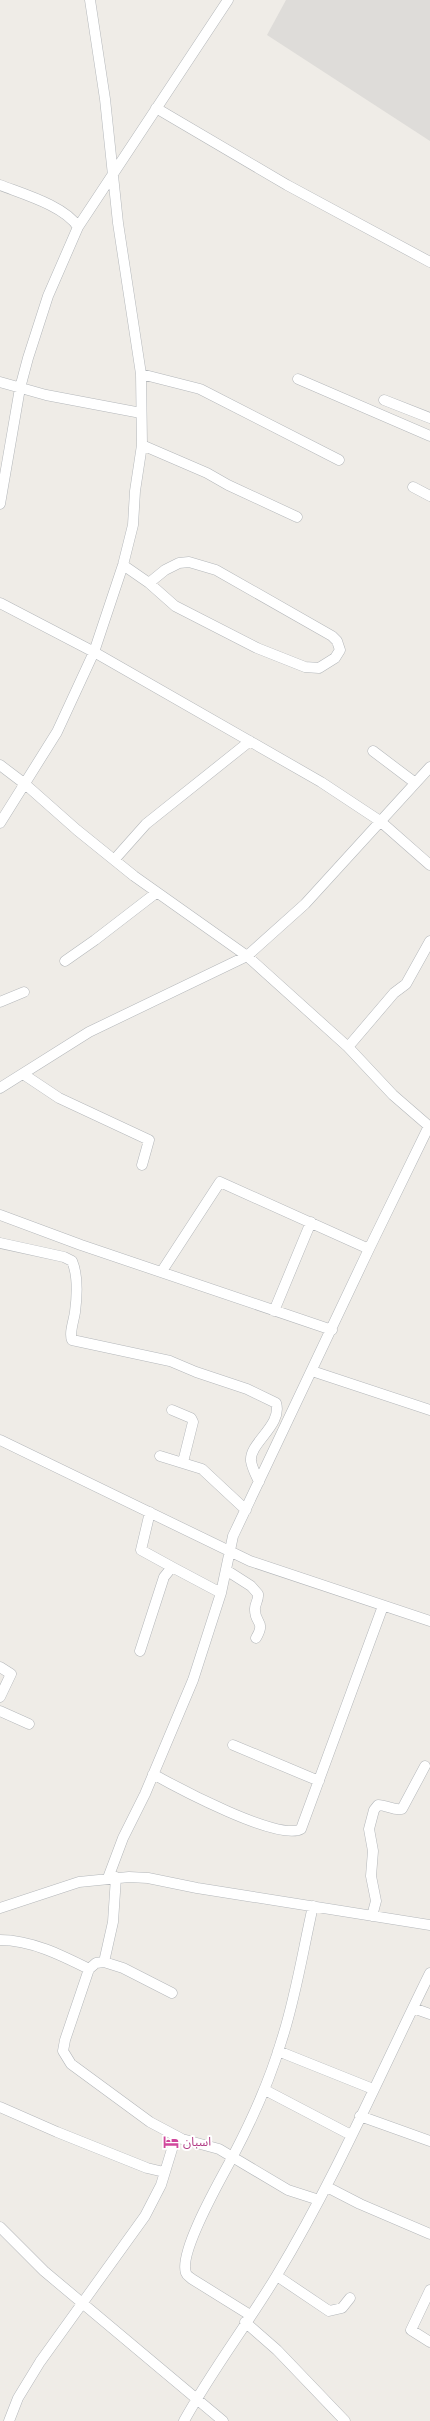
<svg xmlns="http://www.w3.org/2000/svg" width="430" height="2421" viewBox="0 0 430 2421" font-family="Manrope,'Noto Sans Arabic',sans-serif">
<style>
.industrial{fill:#dedcd9}
.lines{fill:none;stroke-linecap:round;stroke-linejoin:round}
.minor-casing{stroke:#b4b7ba;stroke-width:11}
.minor{stroke:#fff;stroke-width:10}
.labels{text-anchor:middle;stroke-width:4;stroke-linejoin:round;paint-order:stroke}
.hotel-label{font-size:12px;fill:#b23c85;stroke:#fff;text-anchor:start}
</style>
<rect width="100%" height="100%" fill="#efece7"/>
<path class="industrial" d="M286 0H430V141L267 35Z"/>
<g class="lines">
<defs>
<path id="minor" d="M156 108 287 185 430 262
M0 185C23 194 65 206 78 227L48 296 28 358 20 388 0 504
M78 227 228 0
M141 374 200 389 339 460
M298 379 430 436
M0 382 46 395 141 413
M384 400 430 418
M142 445 207 473 228 485 297 517
M413 487 430 496
M123 565 149 583 175 606 257 648 305 667 319 668 335 658 340 650 337 641 332 636 216 570 189 562 179 563 165 570 149 583
M0 603 94 652 321 782 380 821 430 865
M373 751 414 782
M0 765 25 784 77 830 134 876 247 956 348 1047 393 1095 430 1127
M0 823 57 732 94 652 123 565 133 525 135 491 142 445 141 374 118 223 105 99 90 0
M114 860 146 824 250 741
M65 961 95 940 156 893
M0 1002 24 992
M348 1047 394 993 406 984 430 941
M23 1074 59 1098 149 1140 142 1165
M0 1088 89 1032 247 956 305 904 430 767
M0 1215 81 1245 332 1330
M0 1243 64 1257 72 1261C78 1275 77 1297 75 1312 74 1320 69 1333 72 1340L170 1361 196 1372 247 1389 276 1403C283 1425 249 1443 251 1461 252 1468 256 1475 259 1482
M162 1271 220 1182 369 1249
M274 1311 311 1222
M312 1371 430 1410
M172 1410 191 1418 193 1422 183 1462
M0 1440 250 1561 430 1621
M160 1456 202 1469 246 1510
M150 1512 141 1550 172 1567
M226 1570 251 1586 258 1594C259 1600 254 1605 255 1610 255 1624 266 1621 256 1638
M140 1651 164 1577 172 1567 221 1593
M0 1667 11 1674 0 1697
M0 1711 29 1724
M233 1745 319 1781
M153 1774C176 1787 279 1842 301 1829L383 1606
M116 1877 113 1922 104 1962 123 1968 172 1993
M108 1878 123 1838 145 1794 193 1680 221 1593 233 1536 369 1249 429 1126
M0 1908 79 1882 129 1877 148 1878 197 1888 430 1925
M372 1916 376 1901 371 1876 373 1851 369 1829 374 1810 378 1805C387 1805 394 1811 402 1809L425 1766
M0 1940C31 1940 61 1955 89 1969
M104 1962 96 1963 89 1969 65 2040 63 2051 71 2064 150 2122 182 2139 219 2149 288 2190 319 2200
M413 2008 430 2014
M278 2051 373 2089
M265 2090 351 2135
M0 2107 57 2132 147 2168 164 2172
M360 2116 430 2141
M327 2187 360 2204 430 2234
M0 2227 44 2271 223 2421
M277 2276 329 2311 342 2308 350 2298
M430 2290 411 2330 430 2342
M250 2315 192 2279C190 2277 187 2276 186 2273 178 2252 222 2177 233 2156 253 2118 270 2080 282 2039 296 1996 303 1950 313 1906
M245 2322 277 2350 345 2421
M9 2421 18 2398 40 2362 145 2216 161 2185 176 2136
M184 2421C212 2370 247 2325 277 2275 335 2179 380 2074 430 1973"/>
</defs>
<use href="#minor" class="minor-casing"/>
<use href="#minor" class="minor"/>
</g>
<defs>
<symbol id="hotel-bare" viewBox="-9 -9 18 18"><path d="M-6-4.5h1.5V1H6V5H4.5V3h-9V5H-6ZM-4 0a1.8 1.8 0 1 1 3.6 0ZM.5 0V-2.5h3Q6-2.5 6 0Z" fill="#d1479c" stroke="#fff" stroke-width="2.5" paint-order="stroke"/></symbol>
</defs>
<g fill-rule="evenodd">
<use href="#hotel-bare" x="160" y="2131" width="22" height="22"/>
</g>
<g class="labels">
<g class="hotel-label">
<text x="183" y="2146">اسبان</text>
</g>
</g>
</svg>
